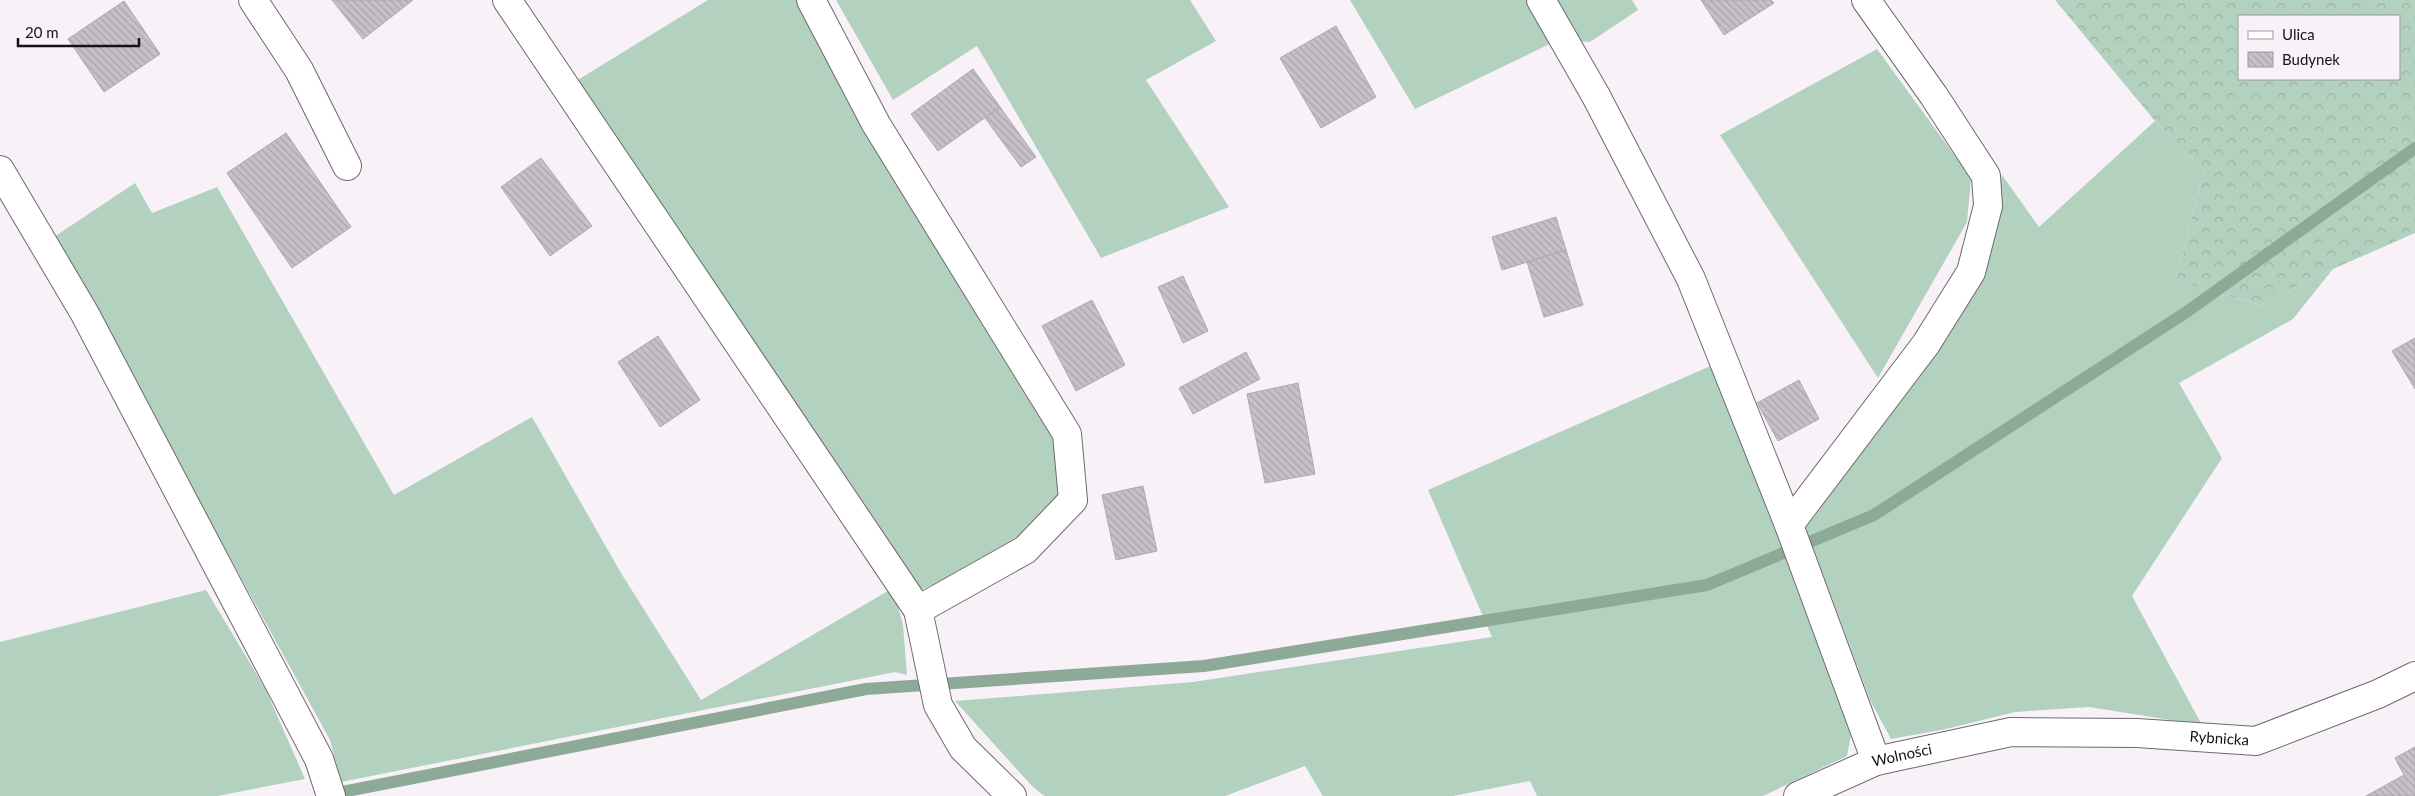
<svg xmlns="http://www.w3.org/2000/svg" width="2415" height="796" viewBox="0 0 2415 796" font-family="Lato,sans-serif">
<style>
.grass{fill:#b3d1bf}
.forest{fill:url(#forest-crowns);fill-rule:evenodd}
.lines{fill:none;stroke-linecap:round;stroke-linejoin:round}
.stream{stroke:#8daa99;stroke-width:12}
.building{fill:url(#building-back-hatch);stroke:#afa9ae}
.minor-casing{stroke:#6e696e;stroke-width:30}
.minor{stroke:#fff;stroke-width:28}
.labels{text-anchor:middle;stroke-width:4;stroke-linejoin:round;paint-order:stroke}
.street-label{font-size:15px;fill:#151315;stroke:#f8f2f8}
</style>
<defs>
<pattern id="forest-crowns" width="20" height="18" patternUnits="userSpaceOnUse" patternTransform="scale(1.25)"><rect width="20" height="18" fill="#b3d1bf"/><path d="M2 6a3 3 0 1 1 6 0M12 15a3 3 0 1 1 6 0" fill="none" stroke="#99b3a3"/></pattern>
<pattern id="building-back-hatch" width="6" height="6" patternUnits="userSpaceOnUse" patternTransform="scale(1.25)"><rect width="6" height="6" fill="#c7c1c7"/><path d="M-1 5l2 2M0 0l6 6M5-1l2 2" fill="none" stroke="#aaa5aa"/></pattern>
</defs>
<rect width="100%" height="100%" fill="#f8f2f8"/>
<path class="grass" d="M708 0H798L1056 438 1058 501 1034 526 989 560 918 591 576 81Z
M836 0H1190L1216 41 1146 80 1229 207 1101 258 977 46 893 100Z
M1350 0H1632L1638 10 1590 42 1558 40 1415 109Z
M1877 49 1971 178 1967 222 1878 378 1720 135Z
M2155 121 2204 171 2175 281 2260 305 2333 269 2293 319 2179 383 2222 458 2132 596 2202 725 2089 707 2015 712 1946 729 1891 739 1870 700 1805 525 1814 517 1905 393 1986 273 2002 175 2039 227Z
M135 183 152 213 217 187 394 495 532 417 621 573 701 700 893 588 903 625 907 675 895 672 341 782 330 740 54 237Z
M1715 364 1852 730 1847 756 1763 796H1537L1530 781 1453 796H1323L1305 766 1225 796H1044L1031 785 955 701 1193 682 1492 637 1428 490Z
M206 590 265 688 305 779 217 796H0V642Z"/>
<path class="forest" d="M2055 0H2415V233L2333 269 2260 305 2175 281 2204 171 2155 121ZM2399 16V79H2239V16Z"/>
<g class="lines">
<path class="stream" d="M327 795 866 689 1204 666 1707 585 1874 515 2188 311 2415 148"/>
</g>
<path class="building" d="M332 0H413L363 39Z
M1701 0H1771L1774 3 1724 35Z
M124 1 160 54 104 92 68 39Z
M1336 26 1376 97 1321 128 1280 58Z
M973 69 1000 107 938 151 911 114Z
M1000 107 1036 157 1021 167 985 118Z
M286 133 351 227 292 268 227 173Z
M541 158 592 226 550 256 501 187Z
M1556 217 1566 250 1502 270 1492 237Z
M1566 250 1583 305 1544 317 1527 262Z
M1183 276 1208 331 1183 343 1158 287Z
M1092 300 1125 365 1076 391 1042 326Z
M658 336 700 400 660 427 618 362Z
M2415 338V389L2392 351Z
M1246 352 1260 379 1193 414 1179 388Z
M1799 380 1819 419 1778 441 1757 403Z
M1298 383 1315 474 1265 483 1247 394Z
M1143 486 1157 551 1116 560 1102 495Z
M2415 747V796H2366L2404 775 2395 758Z"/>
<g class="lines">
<defs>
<g id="minor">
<path d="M253 0 299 70 347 166"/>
<path d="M507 0 918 610"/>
<path d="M811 0 876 124 1067 434 1073 500 1025 550 918 610 938 705 963 748 1012 796"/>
<path d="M1541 0 1596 96 1691 279 1789 525 1876 761"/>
<path d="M0 170 85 314 319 759 331 796"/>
<path d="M1789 525 1926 344 1971 272 1988 206 1986 176 1934 96 1866 0"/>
<path id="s1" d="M1798 796 1876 761 2011 732 2137 733 2256 741 2378 694 2415 676"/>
</g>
</defs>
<use href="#minor" class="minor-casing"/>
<use href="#minor" class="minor"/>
</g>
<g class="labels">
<g class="street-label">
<text dy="5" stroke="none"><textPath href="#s1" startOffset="432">Rybnicka</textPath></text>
<text dy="5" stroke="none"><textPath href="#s1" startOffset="112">Wolności</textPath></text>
</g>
</g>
<rect x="2238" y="15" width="162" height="65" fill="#f8f2f8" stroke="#9d999d"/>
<rect x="2248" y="31" width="25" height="8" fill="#ffffff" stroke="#9d999d"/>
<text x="2282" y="40" font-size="15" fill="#151315">Ulica</text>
<rect x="2248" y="52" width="25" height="15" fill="url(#building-back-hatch)" stroke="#9d999d"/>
<text x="2282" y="65" font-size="15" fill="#151315">Budynek</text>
<path d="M18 38v8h121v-8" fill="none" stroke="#151315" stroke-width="2.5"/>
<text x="25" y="38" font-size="15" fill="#151315" stroke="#f8f2f8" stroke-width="4" paint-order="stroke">20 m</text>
</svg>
